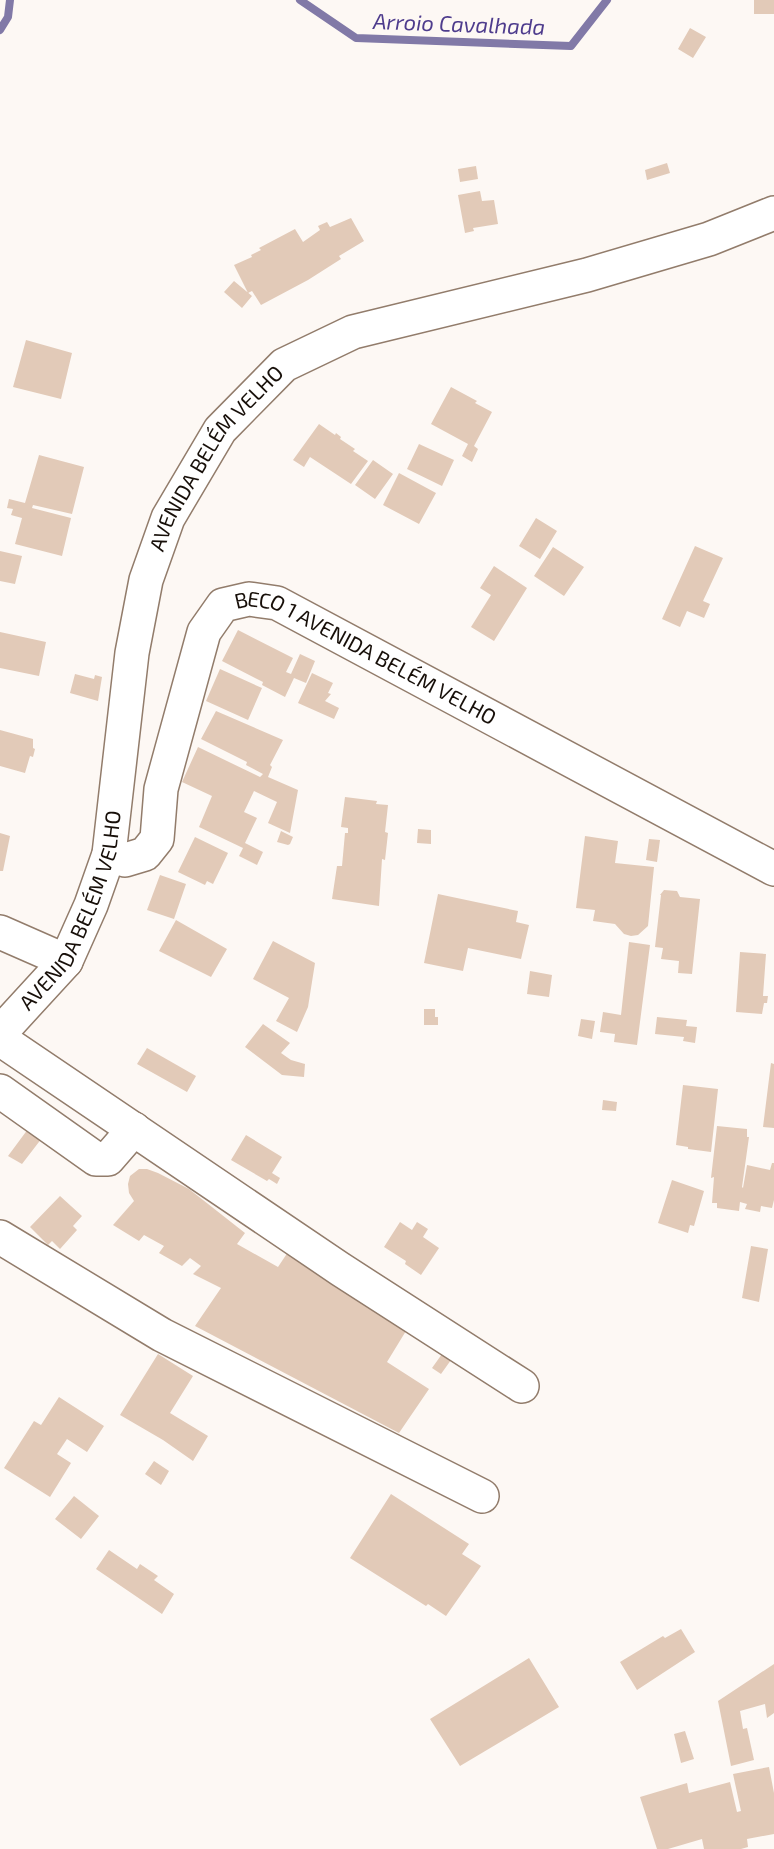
<svg xmlns="http://www.w3.org/2000/svg" width="774" height="1849" viewBox="0 0 774 1849" font-family="'Exo 2',sans-serif">
<style>
.lines{fill:none;stroke-linecap:round;stroke-linejoin:round}
.stream{stroke:#8179a7;stroke-width:8}
.building{fill:#e2cab8}
.minor-casing{stroke:#927c6b;stroke-width:36}
.major-casing{stroke:#927c6b;stroke-width:36}
.minor{stroke:#fff;stroke-width:33}
.major{stroke:#fff;stroke-width:33}
.labels{text-anchor:middle;stroke-width:4.5;stroke-linejoin:round;paint-order:stroke}
.street-label{font-size:21px;fill:#170f09;stroke:#fdf8f4}
.water-label{font-size:22px;font-style:italic;fill:#4e3c8d;stroke:#fdf8f4}
</style>
<rect width="100%" height="100%" fill="#fdf8f4"/>
<g class="lines">
<path class="stream" d="M300 0 356 38 571 46 607 0
M0 30 8 17 10 0"/>
</g>
<path class="building" d="M754 0H774V14H754Z
M690 28 706 37 693 58 678 49Z
M667 163 670 173 647 180 645 170Z
M476 166 478 179 460 182 458 169Z
M480 191 482 201 494 200 498 224 473 228 474 231 465 233 458 195Z
M351 218 364 241 339 256 341 259 308 280 261 305 252 291 248 293 234 265 252 257 251 255 261 250 259 248 295 229 303 242 320 230 318 226 327 222 330 227Z
M234 281 252 296 242 308 224 292Z
M26 340 72 353 61 399 13 387Z
M451 387 477 401 475 403 492 412 474 446 478 449 472 462 462 456 468 444 431 424Z
M319 424 335 435 336 433 341 437 340 439 355 449 353 451 368 461 351 484 310 457 304 467 293 460Z
M419 444 454 460 442 486 407 469Z
M39 455 84 467 72 514 33 505 32 508 71 518 62 556 15 544 22 518 11 515 13 509 7 508 9 499 25 503Z
M373 460 393 474 375 499 355 485Z
M399 473 436 493 419 524 383 505Z
M536 518 557 531 540 559 519 546Z
M695 546 723 558 703 601 710 604 704 618 687 611 680 627 662 619Z
M553 547 584 567 564 596 534 576Z
M0 551 22 556 15 584 0 581Z
M494 566 527 588 494 641 471 627 491 595 480 588Z
M238 630 293 658 286 672 291 674 300 654 315 661 306 683 294 678 285 697 262 685 263 682 222 661Z
M0 632 46 642 39 676 0 668Z
M220 669 262 688 248 720 206 701Z
M312 673 333 683 328 693 331 694 325 701 339 708 334 719 298 703Z
M75 674 94 679 95 675 102 677 98 701 70 693Z
M216 711 283 740 270 765 272 767 268 777 298 790 290 833 268 823 277 802 254 791 244 812 257 818 245 843 263 852 257 865 239 856 243 848 199 827 212 796 182 782 198 747 260 777 263 774 246 765 247 762 201 739Z
M0 730 33 739V748L35 749 33 757 30 756 25 773 0 766Z
M345 797 377 801 376 804 388 805 385 832 388 833 385 860 382 859 379 906 332 899 337 866H342L345 833H348V828L341 827Z
M418 829 431 830V844L417 843Z
M281 831 293 837 290 844 288 845 277 842Z
M0 833 10 836 3 871H0Z
M585 836 618 841 615 863 654 867 648 926 638 935 631 936 624 934 615 924 593 921 595 910 576 908Z
M195 837 228 853 213 884 207 881 205 885 178 872Z
M649 839 660 840 657 862 646 860Z
M160 875 186 884 174 919 147 910Z
M664 890 677 891 680 897 700 899 692 974 678 973 679 961 661 959 663 948 655 947 661 895H660Z
M438 894 518 911 516 922 529 925 521 959 468 948 463 971 424 963Z
M176 920 227 949 211 977 159 951Z
M273 941 315 963 308 1007 297 1032 276 1021 289 998 253 979Z
M629 942 650 945 637 1045 614 1042 615 1034 600 1032 603 1012 621 1015Z
M740 952 766 954 763 996H768L767 1003H764L762 1014 736 1012Z
M530 971 552 975 549 997 527 994Z
M424 1009H435V1017H438V1025H424Z
M657 1017 687 1020 686 1026 697 1027 695 1043 683 1041 684 1037 655 1034Z
M581 1019 595 1021 592 1039 578 1036Z
M263 1024 290 1043 281 1053 291 1060 305 1064 304 1077 282 1075 245 1047Z
M147 1048 196 1076 187 1092 137 1064Z
M771 1063 774 1064V1128L763 1127Z
M683 1085 718 1089 711 1152 688 1149V1147L676 1145Z
M603 1100 617 1102 616 1111 602 1110Z
M717 1126 747 1129V1137H749L742 1187 743 1188 747 1165 770 1170 772 1163H774V1200L772 1208 761 1206 760 1212 745 1209 747 1204 740 1202 739 1211 717 1208V1203H712L714 1177 711 1178Z
M28 1129 42 1138 22 1164 8 1156Z
M246 1135 282 1157 272 1173 280 1178 277 1184 269 1179 267 1181 231 1160Z
M139 1169H147L158 1173 189 1189 245 1233 237 1244 278 1267 288 1252 409 1326 387 1362 429 1389 399 1433 195 1326 221 1288 193 1274 201 1266 190 1258 182 1266 159 1253 164 1246 144 1235 139 1241 113 1225 134 1201 129 1193 128 1184 130 1176Z
M672 1180 704 1191 694 1226 690 1225 688 1233 658 1223Z
M60 1196 82 1216 73 1226 77 1230 60 1249 52 1241 48 1245 30 1227Z
M400 1222 412 1230 417 1222 428 1229 423 1237 439 1248 421 1275 405 1264 406 1261 384 1247Z
M751 1246 768 1249 759 1302 742 1298Z
M447 1347 456 1353 441 1374 432 1368Z
M158 1354 193 1376 170 1413 208 1436 193 1461 163 1440 120 1415Z
M59 1397 104 1426 87 1452 67 1439 57 1454 71 1463 50 1497 4 1468 34 1421 41 1425Z
M154 1461 169 1471 161 1485 145 1474Z
M391 1494 469 1544 462 1554 481 1566 446 1616 428 1604 426 1606 350 1558Z
M74 1496 99 1516 81 1539 55 1519Z
M109 1550 137 1569 140 1564 158 1576 154 1580 174 1594 162 1614 96 1569Z
M681 1629 695 1652 637 1690 620 1662 663 1636 665 1638Z
M529 1658 559 1707 460 1766 430 1719Z
M774 1664V1713L767 1718 765 1704 740 1711 743 1729 747 1728 754 1760 731 1766 718 1701Z
M685 1731 694 1759 681 1763 674 1734Z
M769 1767 774 1793V1834L747 1839 748 1847 741 1849H704L702 1839 668 1849H657L640 1797 687 1783 689 1793 730 1782 737 1812 741 1811 733 1774Z"/>
<g class="lines">
<defs>
<g id="minor">
<path id="s1" d="M109 854 125 860 145 854 157 839 161 789 204 632 223 605 249 599 277 603 774 869"/>
<path d="M0 932 66 961"/>
<path d="M0 1039 340 1269 522 1386"/>
<path d="M0 1091 96 1159H108L134 1129"/>
<path d="M0 1237 162 1335 482 1496"/>
</g>
<g id="major">
<path id="s2" d="M0 1033 66 961 91 905 109 854 132 653 146 580 168 518 220 430 284 365 353 332 587 275 709 239 774 213"/>
</g>
</defs>
<use href="#minor" class="minor-casing"/>
<use href="#major" class="major-casing"/>
<use href="#minor" class="minor"/>
<use href="#major" class="major"/>
</g>
<g class="labels">
<g class="street-label">
<text dy="7" stroke="none"><textPath href="#s2" startOffset="632">AVENIDA BELÉM VELHO</textPath></text>
<text dy="7" stroke="none"><textPath href="#s1" startOffset="460">BECO 1 AVENIDA BELÉM VELHO</textPath></text>
<text dy="7" stroke="none"><textPath href="#s2" startOffset="146">AVENIDA BELÉM VELHO</textPath></text>
</g>
<g class="water-label">
<text transform="translate(459 24) rotate(2)" y="8">Arroio Cavalhada</text>
</g>
</g>
</svg>
